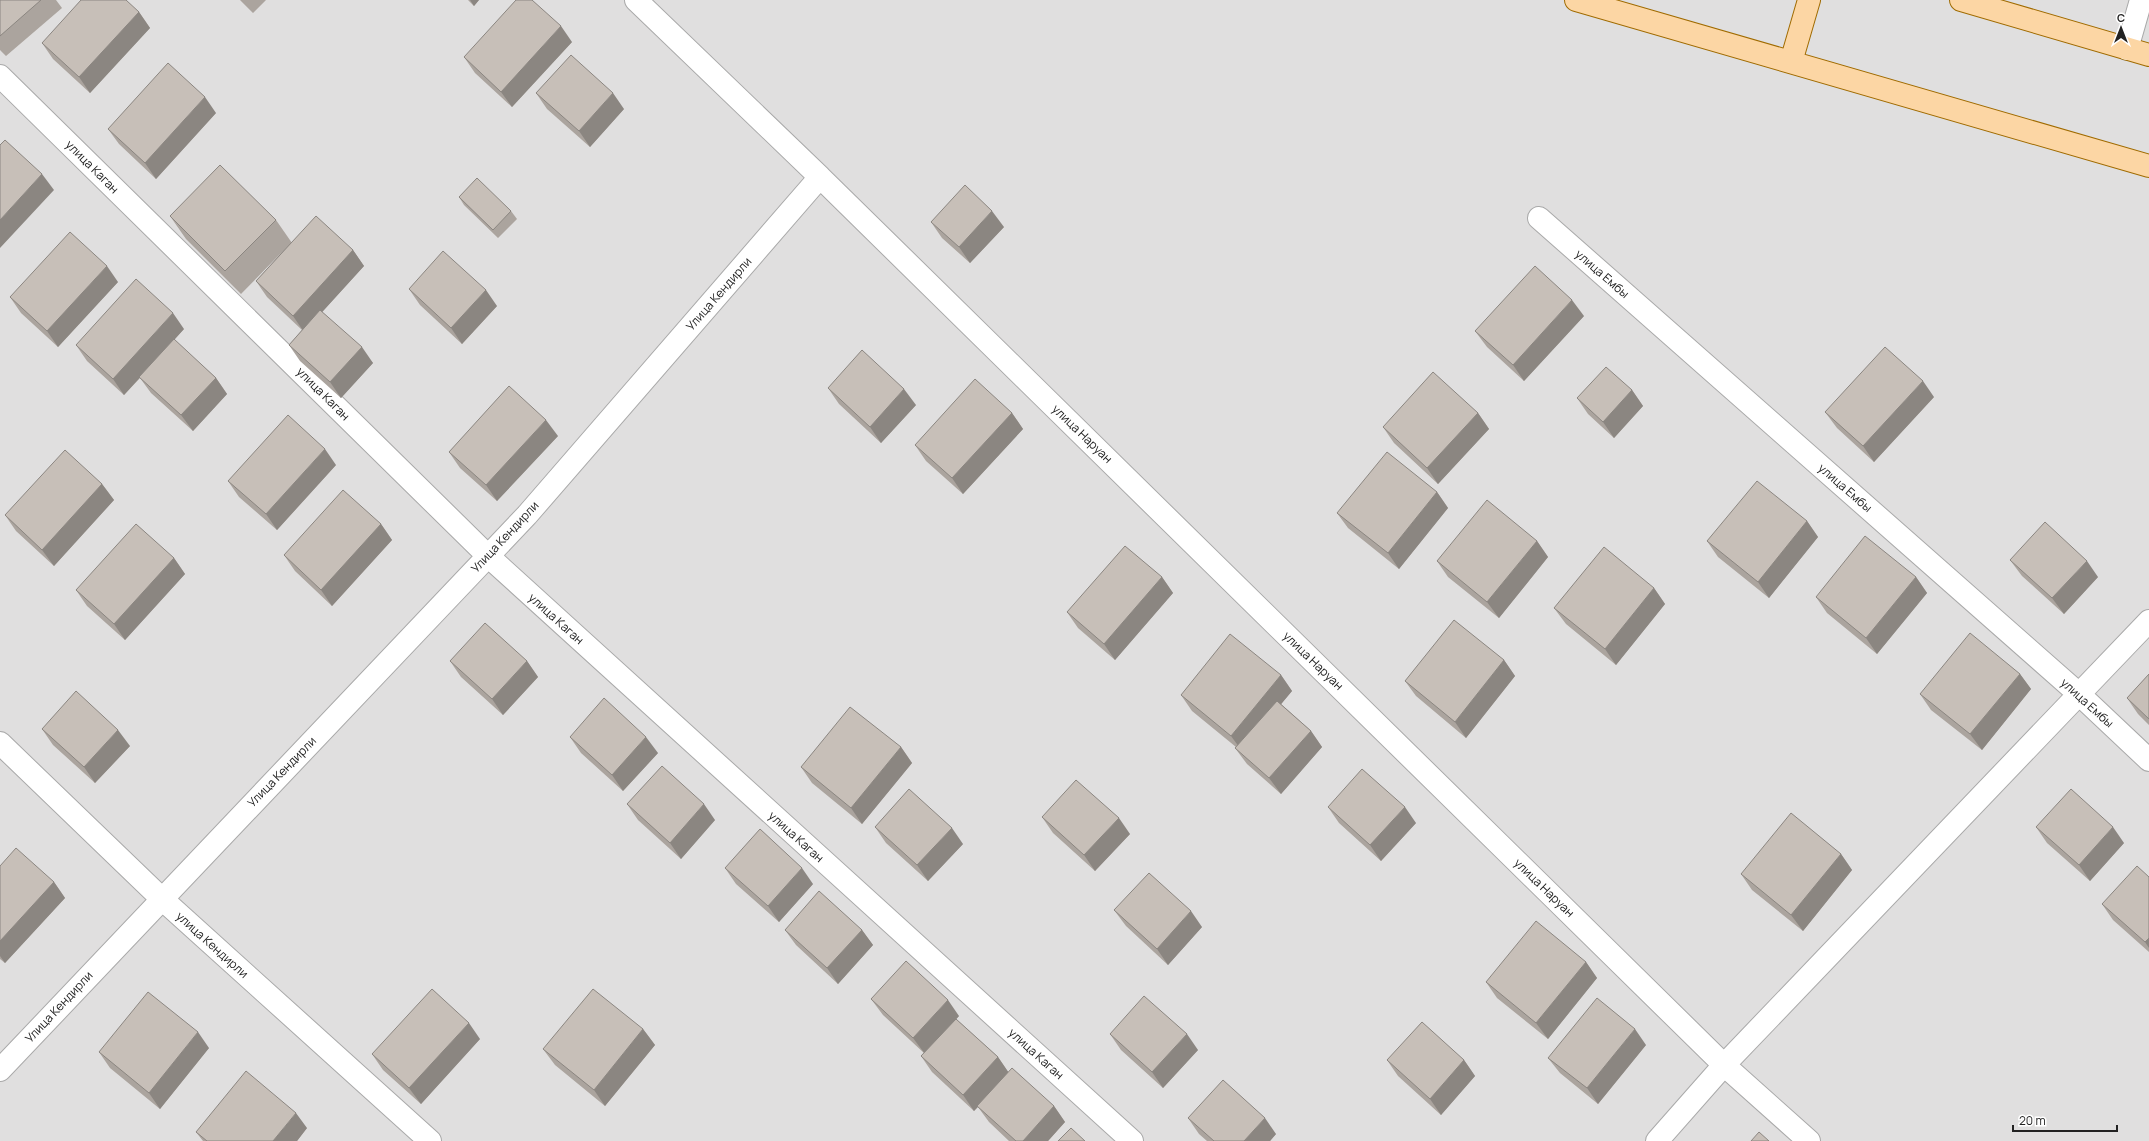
<svg xmlns="http://www.w3.org/2000/svg" width="2149" height="1141" viewBox="0 0 2149 1141" font-family="Manrope,sans-serif">
<style>
.residential{fill:#e0dfdf}
.lines{fill:none;stroke-linecap:round;stroke-linejoin:round}
.street-casing{stroke:#a9a9a9;stroke-width:24}
.primary-casing{stroke:#a06b00;stroke-width:24}
.street{stroke:#fff;stroke-width:22}
.primary{stroke:#fcd6a4;stroke-width:22}
.wall{fill:#aba49e}
.shaded-wall{fill:#8b8681}
.building{fill:#c7bfb8;stroke:#8b8681}
.labels{text-anchor:middle;stroke-width:3;stroke-linejoin:round;paint-order:stroke}
.street-label{font-size:12px;fill:#222;stroke:#fff}
</style>
<rect width="100%" height="100%" fill="#f2efe9"/>
<path class="residential" d="M0 0H2149V1141H0Z"/>
<g class="lines">
<defs>
<path id="street" d="M2127 49 2141 0
M0 76 488 556 1132 1141
M820 177 1724 1065 1809 1141
M1539 218 2080 695 2149 760
M0 743 162 899 430 1141
M0 1070 527 515 820 177 636 0
M1657 1141 1724 1065 2149 621"/>
<path id="primary" d="M1576 0 2149 166
M1961 0 2149 55
M1791 62 1809 0"/>
</defs>
<use href="#street" class="street-casing"/>
<use href="#primary" class="primary-casing"/>
<use href="#street" class="street"/>
<use href="#primary" class="primary"/>
</g>
<path class="wall" d="M0 0H56L62 8 6 56 0 50Z
M240 0H266L253 13Z
M468 0H479L474 6Z
M139 12 150 28 90 93 53 59 42 43Z
M572 42 512 107 475 73 464 57Z
M536 93 624 109 590 147 547 109Z
M216 113 156 179 119 144 108 129Z
M459 197 511 211 517 219 498 238 464 205Z
M170 216 276 220 292 243 353 250 364 266 322 312 373 363 341 398 300 361 289 345 302 330 267 297 256 281 283 251 241 294 186 239Z
M931 222 1004 227 970 263 942 238Z
M118 282 58 347 21 313 10 297Z
M409 289 497 306 462 344 420 305Z
M1584 316 1524 381 1487 347 1475 331Z
M184 329 174 340 216 378 227 394 193 431 151 393 140 378 124 395 87 361 76 345Z
M828 388 916 405 881 443 839 404Z
M1632 390 1643 406 1614 438 1588 414 1577 398Z
M1934 397 1874 462 1837 428 1825 412Z
M1012 413 1023 429 963 494 926 461 915 445Z
M1478 413 1489 429 1438 484 1394 443 1383 427Z
M558 436 497 501 460 468 449 452Z
M336 465 277 530 239 497 228 481Z
M102 484 114 500 54 566 16 531 5 515Z
M1437 492 1448 508 1399 569 1348 528 1337 513Z
M1807 521 1818 537 1769 598 1718 557 1707 541Z
M381 524 392 540 332 606 295 571 284 555Z
M1537 541 1548 557 1499 618 1448 577 1437 561Z
M174 558 185 574 125 640 87 606 76 590Z
M2010 560 2098 577 2064 614 2022 576Z
M1162 577 1173 593 1115 660 1078 628 1067 612Z
M1916 577 1927 593 1877 654 1827 613 1816 597Z
M1654 588 1665 604 1616 665 1566 624 1554 608Z
M1504 660 1515 676 1466 738 1416 696 1405 681Z
M450 661H527L538 677 503 715 461 677Z
M2020 674 2031 689 1982 750 1931 710 1920 694Z
M2149 674V725L2138 714 2127 698Z
M1281 675 1292 691 1281 704 1311 731 1322 747 1281 794 1247 764 1235 748 1236 747 1192 711 1181 695Z
M42 729 130 746 95 783 53 745Z
M570 737 658 753 623 791 581 753Z
M901 747 912 763 862 824 812 783 801 767Z
M627 804 715 820 681 859 638 820Z
M1328 807 1416 823 1381 861 1339 823Z
M1042 817 1130 834 1095 871 1053 833Z
M875 827 963 844 928 881 886 843Z
M2036 827 2124 843 2090 881 2047 843Z
M1841 854 1852 870 1803 931 1752 890 1741 874Z
M0 866 54 882 65 898 5 963 0 959Z
M725 868 813 884 779 922 736 884Z
M2149 877V952L2113 920 2102 904Z
M1114 910 1202 927 1168 965 1126 926Z
M785 930H862L873 945 838 984 796 945Z
M1586 962 1597 978 1548 1039 1497 998 1486 982Z
M871 999 959 1016 956 1019 998 1057 1008 1072 1054 1106 1065 1122 1048 1141H1009L989 1122 978 1107 974 1111 932 1072 921 1056 924 1053 883 1015Z
M643 1029 655 1045 605 1106 555 1065 543 1049Z
M1110 1034 1198 1050 1163 1088 1121 1050Z
M480 1039 421 1104 383 1070 372 1054Z
M1646 1045 1598 1104 1560 1073 1548 1058Z
M209 1048 160 1109 110 1068 99 1052Z
M1387 1060H1464L1475 1076 1441 1115 1398 1076Z
M1188 1118 1276 1134 1270 1141H1207L1199 1134Z
M307 1128 297 1141H203L196 1132Z"/>
<path class="shaded-wall" d="M470 0H479L474 6Z
M139 12 150 28 90 93 79 77Z
M561 26 572 42 512 107 501 92Z
M613 93 624 109 590 147 579 131Z
M205 97 216 113 156 179 145 163Z
M42 174 54 190 0 248V220Z
M992 211 1004 227 970 263 959 247Z
M353 250 364 266 304 332 293 316Z
M107 266 118 282 58 347 47 331Z
M486 290 497 306 462 344 451 328Z
M1572 300 1584 316 1524 381 1513 365Z
M173 313 184 329 124 395 113 379Z
M362 347 373 363 341 398 330 382Z
M216 378 227 394 193 431 181 415Z
M1923 381 1934 397 1874 462 1863 446Z
M904 389 916 405 881 443 870 427Z
M1632 390 1643 406 1614 438 1603 422Z
M1012 413 1023 429 963 494 952 478Z
M1478 413 1489 429 1438 484 1427 468Z
M546 420 558 436 497 501 486 485Z
M325 449 336 465 277 530 266 514Z
M102 484 114 500 54 566 42 550Z
M1437 492 1448 508 1399 569 1388 553Z
M1807 521 1818 537 1769 598 1758 582Z
M381 524 392 540 332 606 321 590Z
M1537 541 1548 557 1499 618 1487 602Z
M174 558 185 574 125 640 114 624Z
M2087 561 2098 577 2064 614 2052 598Z
M1162 577 1173 593 1115 660 1104 644Z
M1916 577 1927 593 1877 654 1866 638Z
M1654 588 1665 604 1616 665 1605 649Z
M1504 660 1515 676 1466 738 1455 722Z
M527 661 538 677 503 715 492 699Z
M2020 674 2031 689 1982 750 1970 734Z
M1281 675 1292 691 1242 751 1231 736Z
M118 730 130 746 95 783 84 767Z
M1311 731 1322 747 1281 794 1269 778Z
M646 737 658 753 623 791 612 775Z
M901 747 912 763 862 824 851 808Z
M704 804 715 820 681 859 670 843Z
M1405 807 1416 823 1381 861 1370 845Z
M1119 818 1130 834 1095 871 1084 855Z
M2113 827 2124 843 2090 881 2079 865Z
M952 828 963 844 928 881 917 865Z
M1841 854 1852 870 1803 931 1791 915Z
M802 868 813 884 779 922 768 906Z
M54 882 65 898 5 963 0 956V941Z
M1191 911 1202 927 1168 965 1157 949Z
M862 930 873 945 838 984 827 968Z
M2149 938V948L2145 942Z
M1586 962 1597 978 1548 1039 1536 1023Z
M948 1000 959 1016 925 1054 913 1038Z
M469 1023 480 1039 421 1104 409 1088Z
M643 1029 655 1045 605 1106 594 1090Z
M1635 1029 1646 1045 1598 1104 1587 1088Z
M198 1032 209 1048 160 1109 149 1093Z
M1187 1034 1198 1050 1163 1088 1152 1072Z
M998 1057 1009 1073 974 1111 963 1095Z
M1464 1060 1475 1076 1441 1115 1430 1099Z
M1054 1106 1065 1122 1048 1141H1023Z
M296 1113 307 1128 297 1141H273Z
M1265 1118 1276 1134 1270 1141H1244Z"/>
<path class="building" d="M0 0H41L0 36Z
M81 0H126L139 12 79 77 42 43Z
M516 0H532L561 26 501 92 464 57Z
M571 55 613 93 579 131 536 93Z
M168 63 205 97 145 163 108 129Z
M5 140 42 174 0 220V145Z
M220 165 276 220 225 271 170 216Z
M477 178 511 211 493 230 459 197Z
M965 185 992 211 959 247 931 222Z
M316 216 353 250 293 316 256 281Z
M70 232 107 266 47 331 10 297Z
M443 251 486 290 451 328 409 289Z
M1535 266 1572 300 1513 365 1475 331Z
M136 279 173 313 113 379 76 345Z
M320 310 362 347 330 382 289 345Z
M174 339 216 378 181 415 139 377Z
M1885 347 1923 381 1863 446 1825 412Z
M862 350 904 389 870 427 828 388Z
M1606 367 1632 390 1603 422 1577 398Z
M1433 372 1478 413 1427 468 1383 427Z
M975 379 1012 413 952 478 915 445Z
M509 386 546 420 486 485 449 452Z
M288 415 325 449 266 514 228 481Z
M65 450 102 484 42 550 5 515Z
M1387 452 1437 492 1388 553 1337 513Z
M1757 481 1807 521 1758 582 1707 541Z
M343 490 381 524 321 590 284 555Z
M1487 500 1537 541 1487 602 1437 561Z
M2045 522 2087 561 2052 598 2010 560Z
M136 524 174 558 114 624 76 590Z
M1865 536 1916 577 1866 638 1816 597Z
M1125 546 1162 577 1104 644 1067 612Z
M1604 547 1654 588 1605 649 1554 608Z
M1454 620 1504 660 1455 722 1405 681Z
M485 623 527 661 492 699 450 661Z
M1970 633 2020 674 1970 734 1920 694Z
M1230 634 1281 675 1231 736 1181 695Z
M2149 674V719L2127 698Z
M76 691 118 730 84 767 42 729Z
M604 698 646 737 612 775 570 737Z
M1277 701 1311 731 1269 778 1235 748Z
M850 707 901 747 851 808 801 767Z
M662 766 704 804 670 843 627 804Z
M1362 769 1405 807 1370 845 1328 807Z
M1076 780 1119 818 1084 855 1042 817Z
M909 789 952 828 917 865 875 827Z
M2071 789 2113 827 2079 865 2036 827Z
M1791 813 1841 854 1791 915 1741 874Z
M760 829 802 868 768 906 725 868Z
M16 848 54 882 0 941V866Z
M2137 866 2149 877V938L2145 942 2102 904Z
M1149 873 1191 911 1157 949 1114 910Z
M819 891 862 930 827 968 785 930Z
M1536 921 1586 962 1536 1023 1486 982Z
M906 961 948 1000 913 1038 871 999Z
M432 989 469 1023 409 1088 372 1054Z
M593 989 643 1029 594 1090 543 1049Z
M148 992 198 1032 149 1093 99 1052Z
M1144 996 1187 1034 1152 1072 1110 1034Z
M1597 998 1635 1029 1587 1088 1548 1058Z
M956 1019 998 1057 963 1095 921 1056Z
M1422 1022 1464 1060 1430 1099 1387 1060Z
M1012 1068 1054 1106 1023 1141H1016L977 1106Z
M246 1071 296 1113 273 1141H207L196 1132Z
M1223 1080 1265 1118 1244 1141H1214L1188 1118Z
M1071 1128 1085 1141H1058Z
M1759 1132 1769 1141H1751Z"/>
<g class="labels">
<g class="street-label">
<text transform="translate(92 167) rotate(45)" y="4">улица Каган</text>
<text transform="translate(1602 274) rotate(41)" y="4">улица Ембы</text>
<text transform="translate(719 294) rotate(-49)" y="4">Улица Кендирли</text>
<text transform="translate(323 394) rotate(45)" y="4">улица Каган</text>
<text transform="translate(1082 434) rotate(44)" y="4">улица Наруан</text>
<text transform="translate(1845 488) rotate(41)" y="4">улица Ембы</text>
<text transform="translate(505 537) rotate(-47)" y="4">Улица Кендирли</text>
<text transform="translate(556 619) rotate(42)" y="4">улица Каган</text>
<text transform="translate(1313 661) rotate(44)" y="4">улица Наруан</text>
<text transform="translate(2087 703) rotate(42)" y="4">улица Ембы</text>
<text transform="translate(282 772) rotate(-46)" y="4">Улица Кендирли</text>
<text transform="translate(796 837) rotate(42)" y="4">улица Каган</text>
<text transform="translate(1544 888) rotate(44)" y="4">улица Наруан</text>
<text transform="translate(212 945) rotate(42)" y="4">улица Кендирли</text>
<text transform="translate(59 1007) rotate(-47)" y="4">Улица Кендирли</text>
<text transform="translate(1036 1054) rotate(42)" y="4">улица Каган</text>
</g>
</g>
<g transform="translate(2121 28)" stroke="#ffffff" stroke-width="3" paint-order="stroke">
<path d="M0-3L7 15L0 10L-7 15Z" fill="#222222"/>
<text y="-6" font-size="11" font-weight="bold" text-anchor="middle" fill="#222222">С</text>
</g>
<path d="M2013 1125v6h104v-6" fill="none" stroke="#222222" stroke-width="2"/>
<text x="2019" y="1125" font-size="12" fill="#222222" stroke="#ffffff" stroke-width="3" paint-order="stroke">20 m</text>
</svg>
